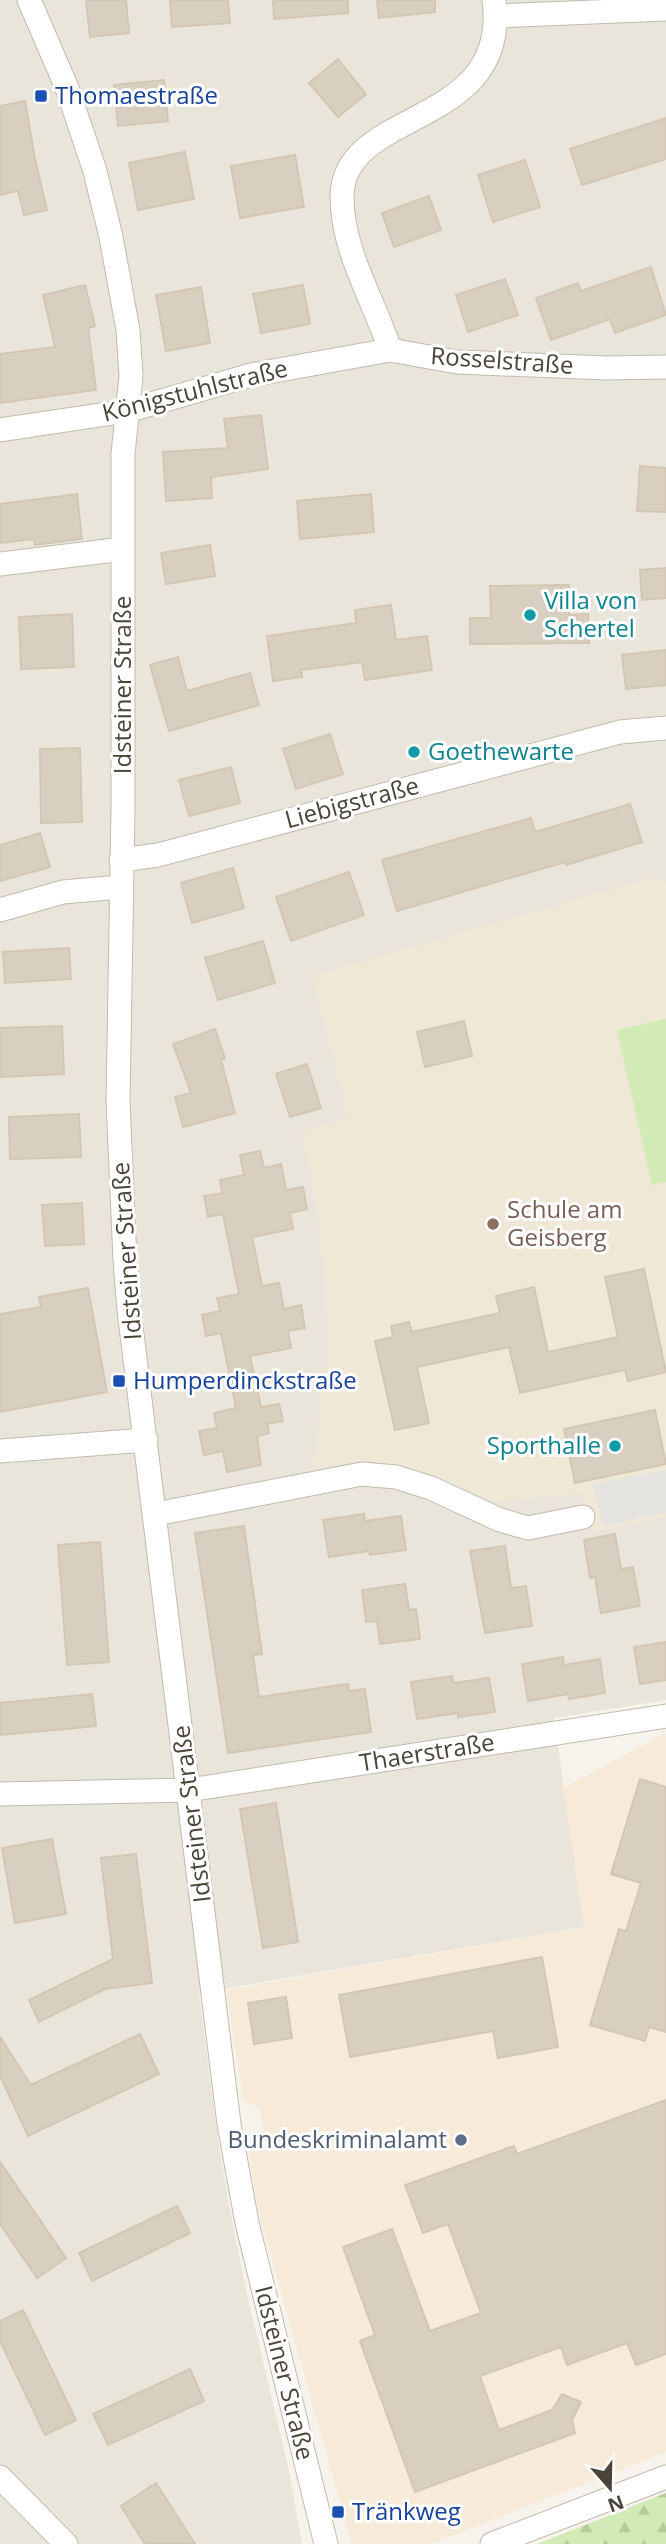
<svg xmlns="http://www.w3.org/2000/svg" width="666" height="2544" viewBox="0 0 666 2544" font-family="'Open Sans',sans-serif">
<style>
.residential{fill:#eae5da}
.commercial{fill:#f7ead8}
.education{fill:#efe8d6}
.forest{fill:url(#forest-firs)}
.park{fill:#d2eab5}
.parking{fill:#e5e3e0}
.building{fill:#d8cfc1;stroke:#d3c7b4;stroke-width:2}
.lines{fill:none;stroke-linecap:round;stroke-linejoin:round}
.minor-casing{stroke:#c2bbae;stroke-width:25}
.minor{stroke:#fff;stroke-width:23}
.transit-dot{fill:#1a4fb4;stroke:#fff;stroke-width:2.5}
.culture-dot{fill:#0f9aa8;stroke:#fff;stroke-width:2.5}
.education-dot{fill:#8d6e63;stroke:#fff;stroke-width:2.5}
.service-dot{fill:#5c6f8a;stroke:#fff;stroke-width:2.5}
.labels{text-anchor:middle;stroke-width:6;stroke-linejoin:round;paint-order:stroke}
.transit-label{font-size:24px;fill:#164399;stroke:#fff;text-anchor:start}
.street-label{font-size:24px;fill:#4b4439;stroke:#fff}
.culture-label{font-size:24px;fill:#0d838f;stroke:#fff;text-anchor:start}
.education-label{font-size:24px;fill:#785e54;stroke:#fff;text-anchor:start}
.service-label{font-size:24px;fill:#4e5e75;stroke:#fff;text-anchor:end}
</style>
<defs>
<pattern id="forest-firs" width="22" height="20" patternUnits="userSpaceOnUse" patternTransform="scale(1.75)"><rect width="22" height="20" fill="#d2eab5"/><path d="M5 1l3.5 6h-7zM16 11l3.5 6h-7z" fill="#b6ca9c"/></pattern>
</defs>
<rect width="100%" height="100%" fill="#f6f3ec"/>
<path class="residential" d="M0 0H666V1700L554 1718 584 1927 199 1993 218 2140 230 2211 247 2295 289 2471 302 2544H0Z"/>
<path class="commercial" d="M666 1733V2452L431 2544H352L259 2214 248 2145 265 2135 259 2107 244 2102 226 1990 584 1927 563 1788Z"/>
<path class="education" d="M651 878 666 882V1517L593 1532 582 1493 497 1502 422 1472 369 1461 314 1467 327 1357 325 1266 313 1183 302 1132 349 1116 312 976Z"/>
<path class="forest" d="M666 2493V2544H537Z"/>
<path class="park" d="M666 1019V1182L652 1185 617 1030Z"/>
<path class="parking" d="M666 1470V1512L604 1526 592 1484Z"/>
<path class="building" d="M86 0H126L129 33 90 37Z
M170 0H228L230 23 172 27Z
M273 0H348V13L274 19Z
M377 0H435V12L379 18Z
M338 59 366 94 338 117 309 83Z
M164 80 168 121 118 126 114 85Z
M25 101 35 159 47 210 24 215 18 191 0 195V106Z
M666 118V159L582 185 570 149Z
M185 152 194 199 138 210 129 163Z
M295 155 304 207 240 218 231 166Z
M525 160 540 207 493 222 478 175Z
M429 196 441 230 394 247 382 213Z
M651 267 666 315 615 333 610 319 551 340 536 298 578 283 581 291Z
M505 279 518 315 468 332 456 295Z
M85 285 95 326 88 328 96 390 0 403V354L55 347 43 295Z
M303 285 310 324 261 333 253 294Z
M201 287 210 343 166 351 156 295Z
M261 415 268 469 211 477 212 498 166 501 163 452 228 448 224 419Z
M640 466 666 468V512L637 511Z
M77 494 82 539 35 545 34 539 0 543V504Z
M371 494 374 532 300 539 297 501Z
M210 545 215 576 166 584 161 553Z
M666 568V598L642 600 640 570Z
M569 585V615L588 614 589 643 470 644V618H491L490 586Z
M391 605 396 640 427 636 432 670 365 680 362 662 301 670 302 677 273 681 267 636 356 623 355 610Z
M72 614 74 667 21 669 19 617Z
M666 650V685L626 689 622 655Z
M178 657 187 691 250 673 259 705 169 731 150 665Z
M330 734 343 774 296 789 283 749Z
M80 748 82 822 41 823 40 749Z
M231 767 240 803 189 816 179 780Z
M630 804 642 842 566 865 565 862 397 911 382 860 531 818 535 832Z
M40 833 50 867 0 881V845Z
M233 868 244 908 192 923 181 883Z
M349 872 364 915 291 941 276 897Z
M263 941 275 983 218 1000 205 958Z
M69 948 71 979 5 983 3 952Z
M464 1021 472 1056 425 1067 417 1032Z
M62 1026 64 1074 0 1077V1028Z
M215 1029 225 1058 221 1060 235 1113 183 1127 175 1097 191 1093 173 1044Z
M307 1064 321 1108 290 1117 276 1074Z
M79 1114 81 1157 10 1159 9 1117Z
M260 1151 264 1168 281 1164 286 1190 303 1187 307 1209 290 1213 293 1229 252 1237 262 1286 279 1283 284 1309 301 1305 305 1328 288 1331 291 1348 250 1356 261 1407 279 1404 283 1421 267 1424 269 1433 257 1436 261 1465 227 1472 223 1451 204 1455 199 1431 217 1428 214 1413 236 1408 221 1333 206 1336 202 1315 220 1311 217 1298 239 1294 223 1214 208 1217 204 1196 222 1193 220 1180 244 1175 240 1155Z
M82 1203 84 1244 45 1246 42 1205Z
M644 1269 666 1372 628 1381 625 1370 520 1393 509 1347 417 1367 429 1423 395 1430 375 1341 393 1337 391 1326 409 1322 412 1332 500 1313 496 1296 534 1287 548 1352 618 1337 605 1277Z
M88 1288 107 1392 0 1412V1314L41 1307 39 1297Z
M655 1410 666 1464 575 1483 564 1429Z
M364 1514 365 1521 401 1516 406 1550 370 1555 369 1551 329 1557 323 1520Z
M244 1526 262 1654 253 1655 259 1697 348 1684 349 1691 365 1689 371 1732 228 1753 195 1533Z
M615 1534 621 1569 633 1567 640 1606 601 1613 595 1577 590 1578 584 1540Z
M100 1542 109 1662 67 1665 58 1545Z
M505 1546 511 1588 526 1586 532 1626 485 1633 470 1551Z
M405 1584 409 1610 416 1609 420 1639 380 1644 377 1621 366 1622 362 1590Z
M666 1642V1680L640 1684 634 1647Z
M563 1657 564 1665 600 1659 605 1693 569 1699 568 1694 528 1701 522 1664Z
M452 1676 454 1683 489 1678 495 1712 458 1717V1713L417 1719 411 1682Z
M92 1694 96 1726 0 1735V1703Z
M640 1779 666 1787V2032L649 2027 645 2041 590 2025 619 1929 626 1931 641 1883 611 1874Z
M276 1803 298 1942 263 1948 240 1809Z
M52 1839 66 1914 15 1923 2 1848Z
M136 1854 152 1983 105 1989 39 2022 29 2000 113 1959 101 1858Z
M542 1957 558 2047 498 2058 493 2031 350 2057 339 1995Z
M286 1997 292 2038 254 2044 248 2003Z
M140 2034 159 2074 28 2136 0 2076V2037L31 2085Z
M666 2100V2354L636 2365 627 2343 567 2365 561 2347 480 2376 499 2430 552 2410 562 2394 581 2402 572 2420 575 2433 415 2492 360 2341 375 2335 343 2247 392 2229 430 2331 481 2313 448 2224 423 2233 405 2185 514 2146 517 2154Z
M0 2162 66 2258 37 2278 0 2224Z
M177 2206 190 2233 92 2281 79 2253Z
M23 2310 76 2420 45 2435 0 2341V2321Z
M190 2369 204 2401 108 2445 93 2414Z
M156 2483 195 2544H145L121 2506Z"/>
<g class="lines">
<defs>
<path id="minor" d="M29 0 67 88 95 171 111 237 128 330 131 376 123 454V810L118 1101 125 1260 129 1310 229 2124 247 2223 326 2544
M496 16 666 9
M390 350C374 300 342 251 342 197 342 107 511 130 494 0
M0 430 127 411 251 375 390 350 457 362 606 368 666 367
M0 564 123 549
M121 860 158 855 620 732 666 728
M0 910 63 892 120 887
M0 1451 146 1440
M156 1514 362 1474 396 1477 431 1488 500 1520 528 1528 583 1517
M0 1794 189 1790 666 1716
M0 2477 66 2544
M492 2544 666 2477"/>
</defs>
<use href="#minor" class="minor-casing"/>
<use href="#minor" class="minor"/>
</g>
<g class="transit-dot">
<rect x="34" y="89" width="14" height="14" rx="3.5"/>
<rect x="112" y="1374" width="14" height="14" rx="3.5"/>
<rect x="331" y="2505" width="14" height="14" rx="3.5"/>
</g>
<g class="culture-dot">
<circle cx="530" cy="615" r="7"/>
<circle cx="414" cy="752" r="7"/>
<circle cx="615" cy="1446" r="7"/>
</g>
<circle class="education-dot" cx="493" cy="1224" r="7"/>
<circle class="service-dot" cx="461" cy="2140" r="7"/>
<g class="labels">
<g class="transit-label">
<text x="55" y="104">Thomaestraße</text>
<text x="133" y="1389">Humperdinckstraße</text>
<text x="352" y="2520">Tränkweg</text>
</g>
<g class="street-label">
<text transform="translate(502 361) rotate(4)" y="8">Rosselstraße</text>
<text transform="translate(195 391) rotate(-14)" y="8">Königstuhlstraße</text>
<text transform="translate(123 685) rotate(-90)" y="8">Idsteiner Straße</text>
<text transform="translate(352 803) rotate(-15)" y="8">Liebigstraße</text>
<text transform="translate(127 1251) rotate(-94)" y="8">Idsteiner Straße</text>
<text transform="translate(427 1753) rotate(-9)" y="8">Thaerstraße</text>
<text transform="translate(192 1814) rotate(-97)" y="8">Idsteiner Straße</text>
<text transform="translate(284 2373) rotate(76)" y="8">Idsteiner Straße</text>
</g>
<g class="culture-label">
<text x="544" y="609">Villa von<tspan x="544" dy="28">Schertel</tspan></text>
<text x="428" y="760">Goethewarte</text>
<text x="601" y="1454" text-anchor="end">Sporthalle</text>
</g>
<g class="education-label">
<text x="507" y="1218">Schule am<tspan x="507" dy="28">Geisberg</tspan></text>
</g>
<g class="service-label">
<text x="447" y="2148">Bundeskriminalamt</text>
</g>
</g>
<g transform="translate(610 2488) rotate(160)" stroke="#ffffff" stroke-width="5" paint-order="stroke">
<path d="M0-5L12 26L0 18L-12 26Z" fill="#4b4439"/>
<text y="-10" font-size="19" font-weight="bold" text-anchor="middle" fill="#4b4439">N</text>
</g>
</svg>
